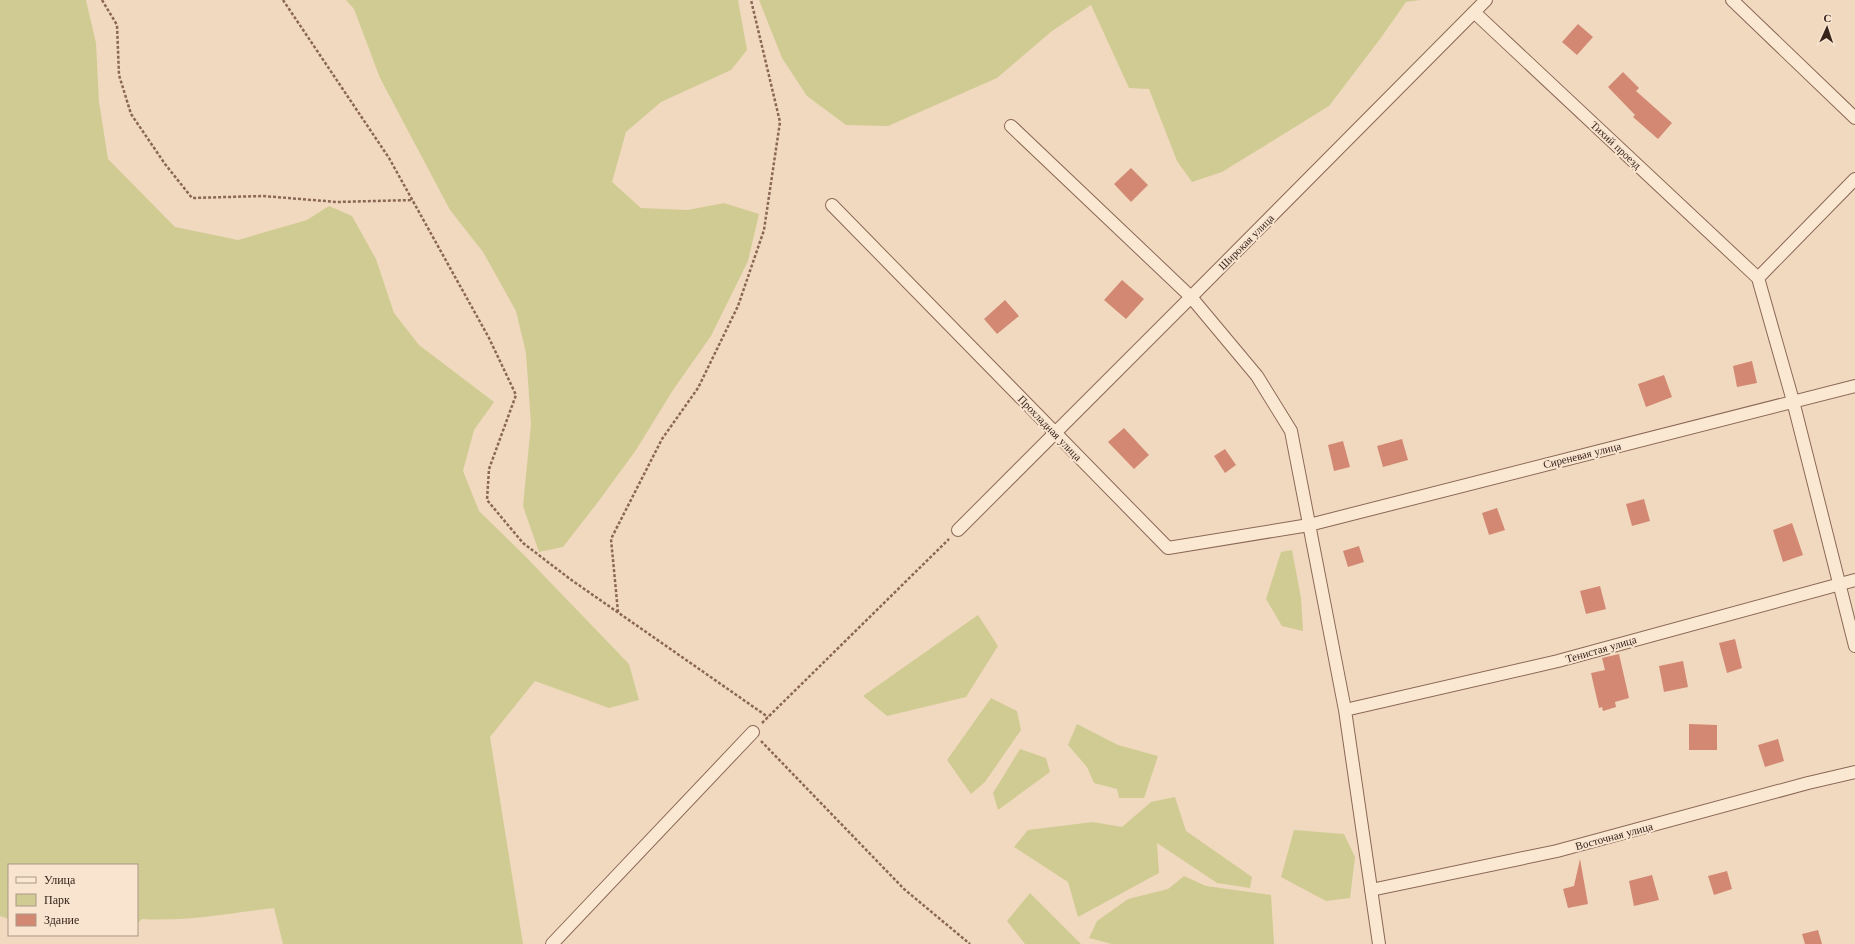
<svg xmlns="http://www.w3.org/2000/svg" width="1855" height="944" viewBox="0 0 1855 944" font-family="'Libre Baskerville',serif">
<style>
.green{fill:#d0cb93}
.building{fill:#d28872}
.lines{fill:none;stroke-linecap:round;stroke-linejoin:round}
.minor-casing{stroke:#8b6856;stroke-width:14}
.path{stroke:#8b6856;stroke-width:2.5;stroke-dasharray:3 2;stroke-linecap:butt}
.minor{stroke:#fbe8d3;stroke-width:12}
.labels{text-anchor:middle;stroke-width:4;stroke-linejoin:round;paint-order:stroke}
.street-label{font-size:11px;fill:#39241c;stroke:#f8e4cf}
</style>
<rect width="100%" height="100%" fill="#f1d9bf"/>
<path class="green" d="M0 0H86L96 43 99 102 108 159 175 227 238 240 307 220 329 206 352 216 376 259 394 313 419 345 494 402 474 430 463 471 479 511 524 555 629 664 639 700 609 708 535 681 490 737 523 944H283L274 908C231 913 186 922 142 919L137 924V865H9V919L0 916Z
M346 0H738L747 50 731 70 661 102 626 132 612 182 641 208 688 210 724 203 759 214 748 261 711 336 673 390 636 450 598 502 563 547 539 552 523 506 531 424 526 353 516 311 483 252 450 210 380 78 354 9Z
M759 0H1421L1406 2 1380 39 1329 106 1222 172 1192 182 1177 161 1149 89 1129 88 1091 5 1052 31 997 78 888 126 846 125 807 96 782 58Z
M1292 550 1301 598 1303 631 1282 626 1266 599 1281 552Z
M978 615 998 646 966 697 887 716 863 696Z
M991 698 1017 711 1021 730 985 782 971 794 947 760Z
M1077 724 1118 745 1158 756 1144 798H1119L1117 789 1094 783 1087 767 1068 745Z
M1020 749 1046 758 1050 772 998 810 993 793Z
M1175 797 1186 831 1252 877 1250 888 1217 883 1157 843 1159 873 1078 917 1068 882 1014 847 1028 830 1093 822 1122 827 1151 802Z
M1294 830 1344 834 1355 857 1350 898 1326 901 1281 877Z
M1184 876 1206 886 1271 895 1274 944H1112L1089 938 1097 921 1128 899 1168 889Z
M1030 893 1081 944H1082H1025L1007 921Z"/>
<path class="building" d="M1578 24 1593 37 1577 55 1562 42Z
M1623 72 1639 88 1636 91 1672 123 1658 139 1633 117 1635 115 1608 87Z
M1131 168 1148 185 1131 202 1114 184Z
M1122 280 1144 299 1126 319 1104 300Z
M1005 300 1019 316 997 334 984 319Z
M1752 361 1757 383 1737 387 1733 366Z
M1664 375 1672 397 1646 407 1638 384Z
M1124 428 1149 455 1134 469 1108 442Z
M1402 439 1408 460 1383 467 1377 446Z
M1343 441 1350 467 1334 471 1328 445Z
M1225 449 1236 465 1225 473 1214 456Z
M1644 499 1650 521 1632 526 1626 504Z
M1497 508 1505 530 1489 535 1482 513Z
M1792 523 1803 555 1783 562 1773 530Z
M1359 546 1364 562 1348 567 1343 551Z
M1600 586 1606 609 1586 614 1580 591Z
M1735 639 1742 668 1727 673 1719 643Z
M1619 654 1629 698 1615 702 1616 707 1603 711 1602 707 1599 708 1591 673 1605 670 1602 658Z
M1683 661 1688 687 1664 692 1659 666Z
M1689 724 1717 725V750H1689Z
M1778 739 1784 761 1765 767 1758 745Z
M1580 859 1588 904 1568 908 1563 889 1574 886Z
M1727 871 1732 889 1714 895 1708 876Z
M1652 875 1659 900 1634 906 1629 881Z
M1818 930 1822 944H1805L1802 934Z"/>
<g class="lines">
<defs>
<path id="minor" d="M1732 0 1855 118
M1474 12 1758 278
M832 205 1168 548 1309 525 1855 386
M1758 278 1793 401 1855 646
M1758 278 1855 179
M958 530 1191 297 1011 126
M1345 710 1558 661 1855 580
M1371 890 1557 851 1808 783 1855 772
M552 944 753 732
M1379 944 1345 710 1291 431 1257 376 1191 297 1486 0"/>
</defs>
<use href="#minor" class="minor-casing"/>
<path class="path" d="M102 0 117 25 119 75 131 114 165 164 192 198 263 196 337 202 413 200
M283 0 389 158 489 338 516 395 489 469 487 500 523 543 570 579 768 717
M618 612 611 539 662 439 698 388 738 306 764 230 780 122 751 0
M762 723 949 539
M761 741 904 889 970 944"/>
<use href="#minor" class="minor"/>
</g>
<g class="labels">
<g class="street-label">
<text transform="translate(1616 145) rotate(43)" y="4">Тихий проезд</text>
<text transform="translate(1246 242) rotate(-45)" y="4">Широкая улица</text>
<text transform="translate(1050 428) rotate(46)" y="4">Прохладная улица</text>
<text transform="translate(1582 455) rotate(-14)" y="4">Сиреневая улица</text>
<text transform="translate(1601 649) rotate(-16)" y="4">Тенистая улица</text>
<text transform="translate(1614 836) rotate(-15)" y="4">Восточная улица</text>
</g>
</g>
<rect x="8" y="864" width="130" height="72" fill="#f8e4cf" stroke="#ac9787"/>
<rect x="16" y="877" width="20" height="6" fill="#fbe8d3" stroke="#ac9787"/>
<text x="44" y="884" font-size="12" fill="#39241c">Улица</text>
<rect x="16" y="894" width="20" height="12" fill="#d0cb93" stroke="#ac9787"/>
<text x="44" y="904" font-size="12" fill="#39241c">Парк</text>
<rect x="16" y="914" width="20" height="12" fill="#d28872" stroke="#ac9787"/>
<text x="44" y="924" font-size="12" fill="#39241c">Здание</text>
<g transform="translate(1827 28) rotate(3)" stroke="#f8e4cf" stroke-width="3" paint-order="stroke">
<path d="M0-3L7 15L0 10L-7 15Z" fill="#39241c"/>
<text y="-6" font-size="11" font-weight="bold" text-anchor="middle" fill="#39241c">С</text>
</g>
</svg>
